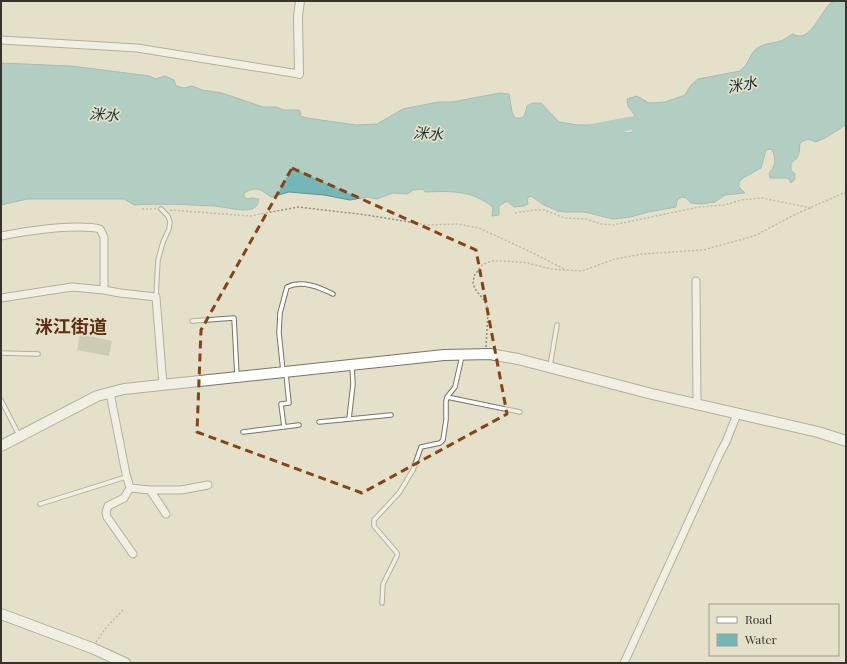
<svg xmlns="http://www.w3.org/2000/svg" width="847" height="664" viewBox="0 0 847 664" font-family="'Playfair Display','Noto Sans SC',serif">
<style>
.green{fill:#afb392}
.water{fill:#73b7b9;stroke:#61908e}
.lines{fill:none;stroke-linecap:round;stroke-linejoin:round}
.river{stroke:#73b7b9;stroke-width:13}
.service-casing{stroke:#787460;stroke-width:5.5}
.minor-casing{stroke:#787460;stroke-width:9}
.tertiary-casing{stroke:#787460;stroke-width:10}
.secondary-casing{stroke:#787460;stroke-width:12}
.path{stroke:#908d7d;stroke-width:1.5;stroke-dasharray:2 2;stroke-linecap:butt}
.service{stroke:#fff;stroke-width:3.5}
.minor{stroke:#fff;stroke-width:7}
.tertiary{stroke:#fff;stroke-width:8}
.secondary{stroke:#fff;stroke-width:10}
.marked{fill:none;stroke:#864315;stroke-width:3;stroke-dasharray:8 5;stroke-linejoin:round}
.labels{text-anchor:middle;stroke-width:3.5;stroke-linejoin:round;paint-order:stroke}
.water-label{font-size:15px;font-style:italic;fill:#113334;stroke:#e5e0ca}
.district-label{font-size:18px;font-weight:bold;fill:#5d2e0f;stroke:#e5e0ca}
</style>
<rect width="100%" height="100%" fill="#e5e0ca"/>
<path class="green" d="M80 334 112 341 109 356 77 350Z"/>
<path class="water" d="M837 1H846V125C839 129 822 141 815 142 809 138 806 139 800 143L799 153 797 158 791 163V170L795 174V179L791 183 788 178H770L769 174C770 171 773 169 774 165 776 161 774 152 771 149L766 150 761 168 743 178 739 182V187L745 193 725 195 715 202 701 204 691 203 686 198 682 197 677 200 676 207 648 212 631 217 613 219 585 212H565L558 211 544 205 531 196 527 198 528 204 524 206 514 207 507 201 499 206V215L492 216 493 207C471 190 452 191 425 192L423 189 413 190 407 194 393 193 377 199 367 197 350 200 324 195 289 192 271 197C260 189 257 186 244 193V197L248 199 252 198 259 199C258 204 257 207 252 209 241 212 226 207 215 206 188 205 161 203 134 205L124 199H27L1 205V63L71 66 150 76 155 79 165 76 174 80 176 86 185 88 191 86 195 87 202 90 222 93 263 107H276L284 110H299L301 112 300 116 307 118 356 125 377 124 403 109 438 102H452L500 93 509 94 512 112 515 118H522L525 114 527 106 533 103H541L559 122 578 125H598L627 133 633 132 634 124 638 120 628 106 627 99 637 96 649 103 665 102 685 95 691 85 698 79 740 71C749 64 749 56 755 50 763 42 776 44 785 39 788 37 790 35 793 34 810 45 821 10 831 3 833 2 835 2 837 1Z"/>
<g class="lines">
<path class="river" d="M590 131 653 119"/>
<defs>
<path id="service" d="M156 297 158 260 163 242 169 229 170 222 168 216 161 209
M192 321 234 318 237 376
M1 353 38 354
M550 366 557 325
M283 371 279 333 280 313 287 287C302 280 319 287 333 294
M447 397 520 412
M1 400 19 435
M349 419 353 384 352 366
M319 422 391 415
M284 427 281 404 289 403 286 374
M243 432 299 425
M40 504 126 477
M382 603 383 584 397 556V553L374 526V520L399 493 413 470 421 447 440 443 443 440 446 420V401L447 397 455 387 462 356"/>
<path id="minor" d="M1 40 137 48 299 74
M1 236C27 231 52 227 78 227 86 227 93 227 100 229L104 237V290
M696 281 697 404
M1 298 72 287 104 290 120 293 156 297 163 385
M110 393 126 474 130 488
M150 490 166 514
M133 554 107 517 106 512 108 506 124 498 130 488 150 490H181L208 485
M624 663 721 451 726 442 737 414"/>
<path id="tertiary" d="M299 74 298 16 300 1"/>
<path id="secondary" d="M1 446 97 396 124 389 444 355 490 354 518 359 652 394 818 432 846 441
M1 614 92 648 125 663"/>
</defs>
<use href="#service" class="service-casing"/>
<use href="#minor" class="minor-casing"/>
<use href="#tertiary" class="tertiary-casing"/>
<use href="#secondary" class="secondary-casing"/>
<path class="path" d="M142 209H156
M170 210 250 216 298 207 367 215 428 225 458 224 479 228 533 253 566 270
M515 213 534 210H544L565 218 586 219 601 224 613 225 699 207 725 205 741 200 762 198 811 208
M486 347 488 313 487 304 475 289 473 284 474 276 482 265 491 261H506L528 263 551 269 582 271 615 259 642 254 703 250 754 236 796 214 846 192
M96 642 105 629 124 609"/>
<use href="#service" class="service"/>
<use href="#minor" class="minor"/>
<use href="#tertiary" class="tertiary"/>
<use href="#secondary" class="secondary"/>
</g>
<path d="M0 0H847V664H0ZM292 168 476 250 507 414 362 493 197 432 201 330Z" fill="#e5e0ca" fill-opacity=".55" fill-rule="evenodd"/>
<path class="marked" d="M292 168 476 250 507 414 362 493 197 432 201 330Z"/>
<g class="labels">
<g class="water-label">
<text transform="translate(742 85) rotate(-11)" y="5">洣水</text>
<text transform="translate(104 115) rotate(4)" y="5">洣水</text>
<text transform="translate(428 134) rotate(4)" y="5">洣水</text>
</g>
<g class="district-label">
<text x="71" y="333">洣江街道</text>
</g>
</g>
<rect width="847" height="664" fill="none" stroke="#36342b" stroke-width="4"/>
<rect x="709" y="604" width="130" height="52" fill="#e5e0ca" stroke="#9f9b8a"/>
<rect x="717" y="617" width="20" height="6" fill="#ffffff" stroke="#9f9b8a"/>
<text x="745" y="624" font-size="12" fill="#36342b">Road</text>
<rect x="717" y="634" width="20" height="12" fill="#73b7b9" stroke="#9f9b8a"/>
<text x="745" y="644" font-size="12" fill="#36342b">Water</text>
</svg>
